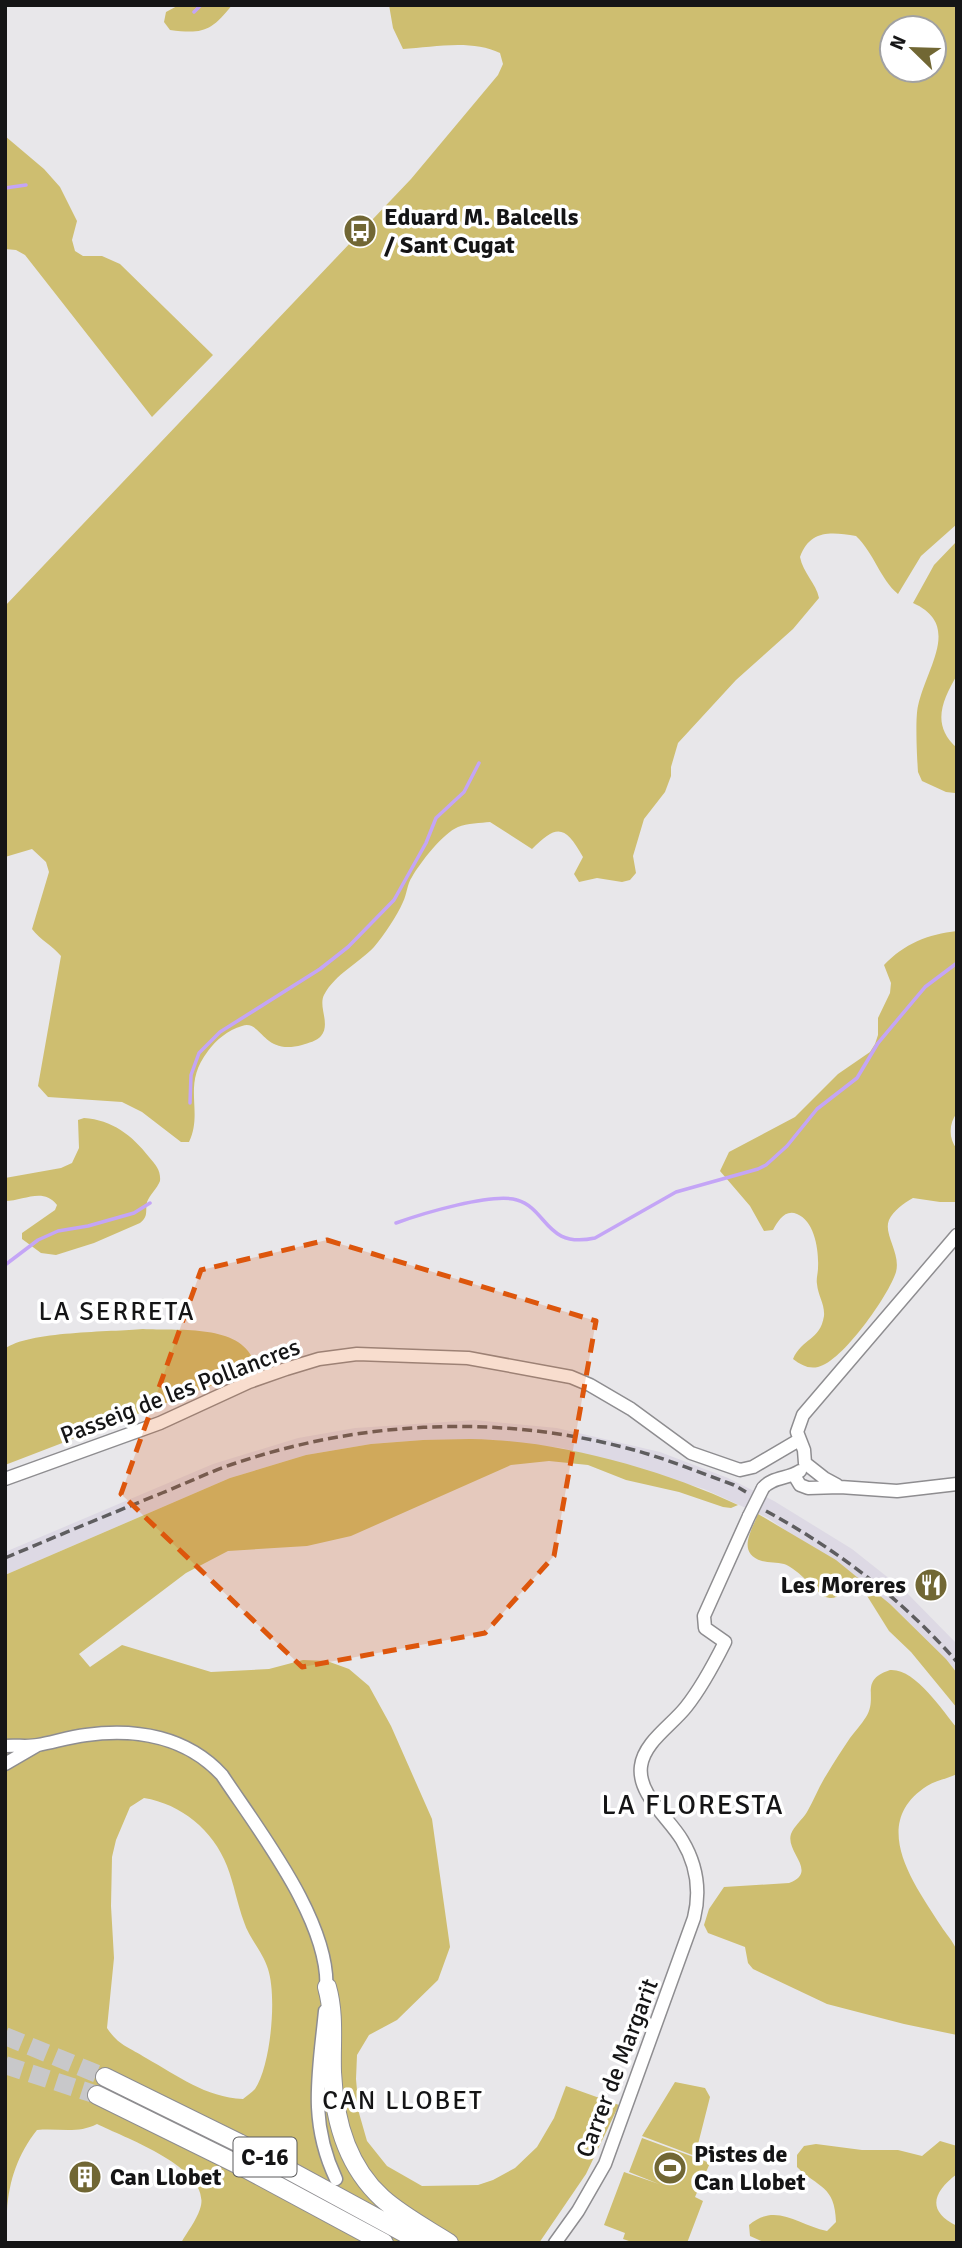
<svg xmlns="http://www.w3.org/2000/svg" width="962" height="2248" viewBox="0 0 962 2248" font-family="Signika,sans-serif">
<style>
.built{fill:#ddd9e4}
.green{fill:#cebe70;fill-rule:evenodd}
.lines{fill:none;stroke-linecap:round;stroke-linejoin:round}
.stream{stroke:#c4a5f6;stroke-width:3.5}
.highway-tunnel{stroke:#c8c8ca;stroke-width:18;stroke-dasharray:18 9;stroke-linecap:butt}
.secondary-casing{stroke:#8e8d90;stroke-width:15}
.highway-casing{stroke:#8e8d90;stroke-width:20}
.secondary{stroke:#fff;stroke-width:12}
.highway{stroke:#fff;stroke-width:18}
.rail{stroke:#5e5d5f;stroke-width:3.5;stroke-dasharray:10 5;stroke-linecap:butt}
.secondary-bridge-casing{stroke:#8e8d90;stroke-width:15;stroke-linecap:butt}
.secondary-bridge{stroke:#fff;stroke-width:12}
.marked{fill:#dd560c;fill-opacity:0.2;stroke:#dd560c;stroke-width:5;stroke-dasharray:14 9;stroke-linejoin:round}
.labels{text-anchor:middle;stroke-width:7;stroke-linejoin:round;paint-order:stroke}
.shield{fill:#fff;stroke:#5b5b5c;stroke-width:2}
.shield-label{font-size:23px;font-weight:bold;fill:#151516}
.poi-label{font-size:24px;font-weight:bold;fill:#151516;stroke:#fff;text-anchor:start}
.street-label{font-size:24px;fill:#151516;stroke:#fff}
.neighbourhood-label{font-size:26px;letter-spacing:2px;fill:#151516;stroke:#fff}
.quarter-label{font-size:28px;letter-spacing:2px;fill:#151516;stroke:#fff}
</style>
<rect width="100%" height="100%" fill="#e8e7ea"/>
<path class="built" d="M475 1420 557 1428 660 1452 728 1478 774 1501 852 1549 905 1591 957 1644V1673L946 1659 890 1604 768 1518 704 1489 613 1462 562 1448 494 1440H423L371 1444 306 1455 230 1478 5 1575V1552L213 1464 298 1438 355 1428Z"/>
<path class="green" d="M179 5H232C211 32 202 34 170 30L164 22 166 12Z
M389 5H957V524L921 556 898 594C880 579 874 553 856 536 832 532 810 529 800 557 803 573 816 583 819 598L793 629 736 680 678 743 671 767V776L665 792 644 819 633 856 636 873 630 880 622 882 597 878 579 882 574 874 583 857C565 825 557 824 532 849L490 822C481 823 467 823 458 827 443 833 420 863 412 877 407 884 407 894 403 902 397 916 384 935 374 947 359 963 335 974 324 995 318 1007 331 1024 321 1036 317 1041 308 1043 302 1045 262 1056 262 1019 242 1026 228 1030 216 1040 208 1051 181 1086 204 1110 189 1142H181L142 1112 122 1102 48 1097 38 1086 61 956C52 945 40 940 32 929L49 872 46 862 32 849 5 857V606L411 179 498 75 503 64 500 53C472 39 433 47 403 49L393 28ZM892 28H934V70H892Z
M5 136 44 169 60 187 77 221 72 240 75 251 83 256H102L120 264 213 355 152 417 25 255 16 250 5 249Z
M957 541V675C942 701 931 725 957 748L955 793 946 792 922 781 918 772C917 757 915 719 918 706 927 666 962 625 913 603L934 565Z
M957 931V1113C949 1123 948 1138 957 1149V1202H940L913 1198C904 1203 893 1211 889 1220 883 1234 901 1253 896 1272 889 1295 842 1362 818 1367 808 1369 801 1365 793 1359 802 1338 820 1341 824 1316 825 1304 818 1296 817 1284 816 1279 818 1273 818 1268 819 1251 815 1221 797 1214 785 1209 778 1221 773 1230L764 1231 750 1206 720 1171 729 1152 795 1117 838 1074 870 1052 875 1044 878 1035V1018L890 993 891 983 884 965C904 944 928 934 957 931Z
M84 1118C112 1120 132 1135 149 1157 156 1165 161 1171 160 1181 157 1189 150 1194 147 1202 145 1211 149 1216 140 1223L94 1243 56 1255 41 1253 22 1239V1233L55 1210 57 1205C43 1187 24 1201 5 1201V1178L61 1168 72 1163 79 1148 78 1120Z
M143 1329C176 1331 235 1324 252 1357L249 1366 234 1377 5 1465V1349C27 1331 112 1332 143 1329Z
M423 1440C446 1440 470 1438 493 1440 570 1444 668 1472 738 1505L731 1508 723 1507 679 1492 626 1480 588 1465 549 1461 511 1465 351 1536 307 1546 228 1551 186 1573 79 1654 90 1667 122 1645 211 1672 269 1669 303 1660 327 1661 349 1669 369 1686 391 1726 432 1819 450 1947 438 1980 397 2020 369 2035 357 2055 356 2079 359 2113 367 2141 387 2166 422 2186 478 2185 493 2180 515 2168 537 2147 554 2118 566 2086 619 2105 586 2174 539 2243H181C187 2232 196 2221 200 2209 214 2169 125 2138 97 2124 78 2134 59 2128 37 2130 18 2154 9 2180 7 2211 6 2221 8 2235 5 2243V1575L230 1478 306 1455 371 1444ZM144 1798C181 1804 213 1830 227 1866 234 1884 237 1903 244 1922 249 1938 263 1952 268 1969 277 1996 271 2065 255 2089 252 2092 247 2096 243 2099 205 2097 178 2076 146 2058 129 2047 119 2046 107 2028L114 1958 111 1906 112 1857 116 1840 130 1807Z
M758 1514 836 1560 890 1604 946 1659 957 1673V1708L911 1652 889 1631 864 1591 849 1586C839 1594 837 1602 823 1596 814 1588 795 1567 784 1564 777 1562 769 1563 762 1561 736 1553 752 1530 758 1514Z
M890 1670C915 1668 942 1710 957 1728V1774C947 1779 937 1780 927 1786 868 1824 915 1885 941 1926 946 1934 953 1941 956 1949 960 1960 957 2020 957 2035L904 2024 827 2004 753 1969 748 1963 745 1947 708 1933 704 1925 709 1909 724 1887 789 1883C819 1872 785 1852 791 1834 794 1826 802 1820 807 1812 814 1800 819 1786 827 1774 834 1762 842 1750 850 1738 855 1731 861 1725 866 1717 879 1696 858 1681 890 1670Z
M675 2082 705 2088 710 2097 695 2156 642 2136Z
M642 2138 710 2163 695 2197 703 2201 687 2243H635L623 2239 625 2233 604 2225 624 2172 659 2184 629 2172Z
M940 2141 957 2146V2174C933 2192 926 2211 957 2226V2243H766L750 2236 749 2225C776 2202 798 2225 827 2231L836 2222C835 2185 818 2188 797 2167V2155L804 2146 816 2144 862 2150H898L922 2156Z"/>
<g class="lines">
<path class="stream" d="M194 12 201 5
M5 188 26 185
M190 1103 191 1075 199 1053 220 1032 320 969 348 947 394 900 426 843 436 818 464 792 479 763
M396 1223C421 1214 493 1192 517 1200 548 1209 545 1249 595 1238L676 1192 758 1169 766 1165 787 1146 817 1109 857 1078 878 1043 925 987 957 963
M5 1265 38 1240 58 1231 88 1226 134 1213 150 1203"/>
<path class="highway-tunnel" d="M5 2036 105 2077
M5 2065 97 2095"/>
<defs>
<path id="secondary" d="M805 1463 804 1450 797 1432 803 1415 957 1235
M805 1463 824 1478 837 1485
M794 1475 800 1485 808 1488 840 1487 897 1491 957 1484
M5 1479 160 1423 249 1382 286 1369 319 1359 357 1354 468 1358 571 1377 590 1385 631 1409 691 1453 740 1470 753 1467 799 1440
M763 1488C772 1477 788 1479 800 1471
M5 1746C16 1745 28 1747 38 1745 54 1742 70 1737 86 1735 137 1728 187 1737 222 1775 259 1831 333 1925 326 1993
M5 1764 36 1746
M325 2011C319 2073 308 2120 336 2179
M555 2243 578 2211 605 2164 694 1918C701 1890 697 1865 682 1840 669 1818 637 1794 641 1766 644 1742 672 1725 686 1707 702 1687 714 1664 725 1642L705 1628 704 1616 749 1516"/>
<path id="highway" d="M327 1987C335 2015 331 2043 332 2072 334 2118 347 2166 382 2198 402 2216 427 2229 449 2243
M105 2077 239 2143 423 2243
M97 2095 241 2166 384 2243"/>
</defs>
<use href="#secondary" class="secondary-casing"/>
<use href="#highway" class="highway-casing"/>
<use href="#secondary" class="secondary"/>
<use href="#highway" class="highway"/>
<path class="rail" d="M766 1511C838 1550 903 1600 957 1662
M5 1558C57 1536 110 1514 162 1493 187 1483 211 1471 236 1463 364 1420 503 1414 634 1450 667 1459 701 1473 734 1485L746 1492"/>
<defs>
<path id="secondary-bridge" d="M749 1516 763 1488"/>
</defs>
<use href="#secondary-bridge" class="secondary-bridge-casing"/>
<use href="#secondary-bridge" class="secondary-bridge"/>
</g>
<path class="marked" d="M327 1240 596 1321 554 1556 485 1633 302 1667 121 1494 201 1270Z"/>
<defs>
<symbol id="bus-disc" viewBox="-11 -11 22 22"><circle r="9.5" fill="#716734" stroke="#fff"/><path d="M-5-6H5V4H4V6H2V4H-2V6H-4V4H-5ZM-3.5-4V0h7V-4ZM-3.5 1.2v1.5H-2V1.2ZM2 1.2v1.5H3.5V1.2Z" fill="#fff"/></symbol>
<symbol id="restaurant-disc" viewBox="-11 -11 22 22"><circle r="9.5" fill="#716734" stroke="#fff"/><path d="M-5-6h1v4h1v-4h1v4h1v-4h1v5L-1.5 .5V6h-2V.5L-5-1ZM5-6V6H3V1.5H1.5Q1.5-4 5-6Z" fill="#fff"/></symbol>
<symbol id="stadium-disc" viewBox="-11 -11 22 22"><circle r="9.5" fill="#716734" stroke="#fff"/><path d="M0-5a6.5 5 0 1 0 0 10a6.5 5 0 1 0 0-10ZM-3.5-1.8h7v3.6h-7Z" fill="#fff"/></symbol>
<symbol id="building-disc" viewBox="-11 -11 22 22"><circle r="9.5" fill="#716734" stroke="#fff"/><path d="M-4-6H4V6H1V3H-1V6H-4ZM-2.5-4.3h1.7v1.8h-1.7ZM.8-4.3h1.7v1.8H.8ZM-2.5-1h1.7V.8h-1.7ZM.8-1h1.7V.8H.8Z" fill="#fff"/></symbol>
</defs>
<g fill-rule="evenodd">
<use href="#bus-disc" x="341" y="212" width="38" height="38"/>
<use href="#restaurant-disc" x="912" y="1566" width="38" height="38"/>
<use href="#stadium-disc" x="651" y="2149" width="38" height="38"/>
<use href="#building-disc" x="66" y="2158" width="38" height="38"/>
</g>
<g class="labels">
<rect class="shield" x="233.5" y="2137.5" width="63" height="39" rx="5"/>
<g class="shield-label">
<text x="265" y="2165">C-16</text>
</g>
<g class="poi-label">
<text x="384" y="225">Eduard M. Balcells<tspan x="384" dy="28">/ Sant Cugat</tspan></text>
<text x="906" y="1593" text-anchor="end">Les Moreres</text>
<text x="694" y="2162">Pistes de<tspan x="694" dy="28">Can Llobet</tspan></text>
<text x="110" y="2185">Can Llobet</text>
</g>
<g class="street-label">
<text transform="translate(180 1391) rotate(-21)" y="8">Passeig de les Pollancres</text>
<text transform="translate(617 2068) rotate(-69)" y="8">Carrer de Margarit</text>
</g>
<g class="neighbourhood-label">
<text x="117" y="1320">LA SERRETA</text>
<text x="403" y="2109">CAN LLOBET</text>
</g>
<g class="quarter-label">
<text x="693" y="1814">LA FLORESTA</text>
</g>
</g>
<rect width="962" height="2248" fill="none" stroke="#151516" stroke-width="14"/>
<g transform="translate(913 49) rotate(293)"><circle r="33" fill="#ffffff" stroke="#a1a1a2" stroke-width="2"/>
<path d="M0-5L12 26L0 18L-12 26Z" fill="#716734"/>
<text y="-10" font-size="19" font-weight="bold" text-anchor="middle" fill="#151516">N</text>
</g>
</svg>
